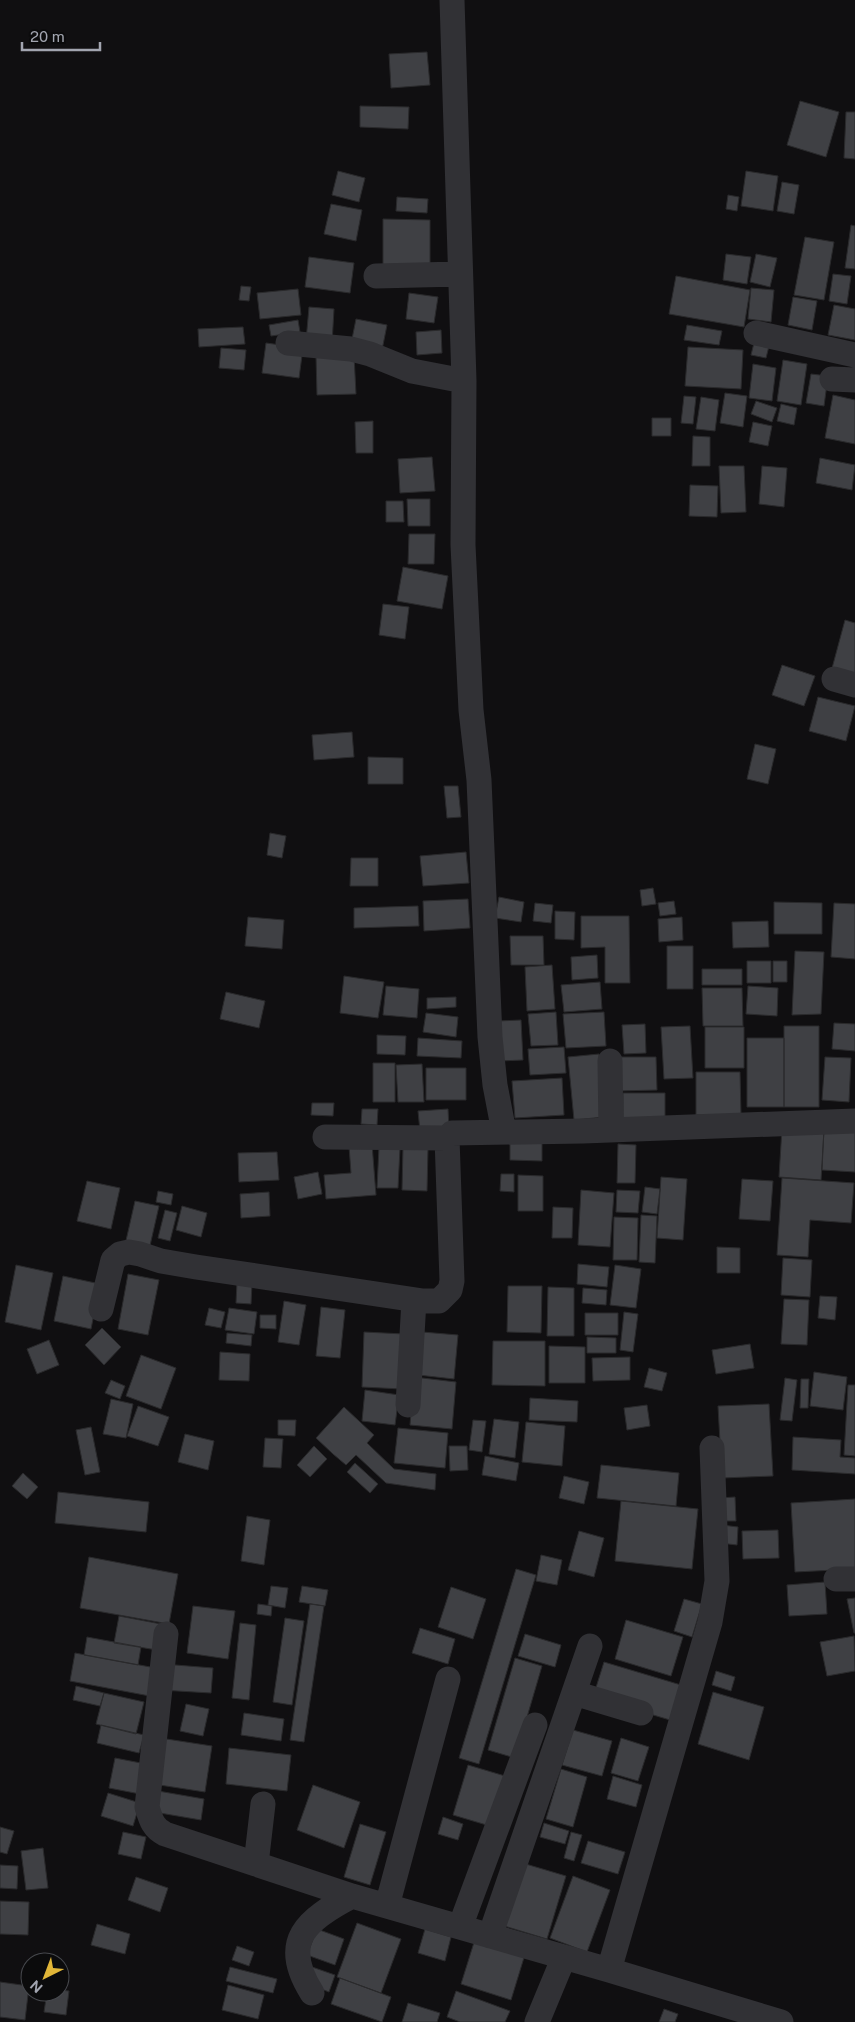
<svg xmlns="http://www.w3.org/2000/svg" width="855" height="2022" viewBox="0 0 855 2022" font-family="'Public Sans',sans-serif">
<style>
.building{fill:#3f4044;stroke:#2a2a2c}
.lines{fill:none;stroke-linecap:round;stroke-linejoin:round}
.minor{stroke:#313135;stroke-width:25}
</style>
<rect width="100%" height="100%" fill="#100f11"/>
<path class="building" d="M427 52 430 85 391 88 389 54Z
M800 101 839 112 826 157 787 145Z
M360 106 409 107 408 129 360 127Z
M846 112H855V159L844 158Z
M338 171 365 178 359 202 332 195Z
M746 171 778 176 773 211 741 206Z
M782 182 799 185 794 214 777 211Z
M728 195 739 197 737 211 726 209Z
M397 197 428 199 427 213 396 211Z
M331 204 362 210 356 241 324 234Z
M383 219 430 220V270L383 269Z
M851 225 855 226V269L845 268Z
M805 237 834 242 824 300 794 295Z
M726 254 751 257 747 284 723 280Z
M756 254 777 258 770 287 750 282Z
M309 257 354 263 350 293 305 287Z
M833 274 851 276 847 304 829 301Z
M676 276 750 290 744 327 669 314Z
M241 286 251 287 249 301 239 300Z
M751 288 774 290 771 322 748 319Z
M298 289 301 315 260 319 257 293Z
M409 293 438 297 434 323 406 319Z
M793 297 817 301 812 330 788 325Z
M834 305 855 309V340L828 335Z
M309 307 334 309 332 344 306 341Z
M356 319 387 325 382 350 351 344Z
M298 320 300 332 271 336 269 325Z
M687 325 722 331 719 345 684 340Z
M243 327 245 344 199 347 198 329Z
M441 330 442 353 417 355 416 332Z
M756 335 771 338 766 358 751 355Z
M266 343 303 348 299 378 262 373Z
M688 347 743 350 741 389 685 386Z
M221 348 246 350 244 370 219 368Z
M354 355 356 394 317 395 316 356Z
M783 360 807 364 801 405 777 401Z
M753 364 776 368 772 401 749 398Z
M811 374 828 376 824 406 806 403Z
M725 393 747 396 743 427 720 423Z
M833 395 855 400V444L825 438Z
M684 396 696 397 693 424 681 423Z
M701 397 719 400 715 431 696 429Z
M756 401 777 408 772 422 751 414Z
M781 404 797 408 794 425 777 421Z
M652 418H671V436H652Z
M373 421V453H356L355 422Z
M753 422 772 426 768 446 749 442Z
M693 436 710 437V466H692Z
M432 457 435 491 400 493 398 459Z
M820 458 855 465 852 490 816 483Z
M719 466H744L746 512 721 513Z
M762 466 787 468 784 507 759 504Z
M690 485 718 486 717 517 689 516Z
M407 499H430V526H408Z
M386 501H403L404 522H386Z
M409 534H435L434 564H408Z
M403 567 448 576 442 609 397 601Z
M383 604 409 607 405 639 379 635Z
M845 620 855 623V678L831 672Z
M782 665 815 676 804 706 772 695Z
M818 697 855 706 846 741 809 731Z
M352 732 354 757 314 760 312 735Z
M755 744 776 749 768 784 747 779Z
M368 757 403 758V784H368Z
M444 786H458L461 817 447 818Z
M270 833 286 836 282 858 267 855Z
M466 852 469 883 423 886 420 856Z
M351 858H378V886H350Z
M653 888 656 904 642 906 640 890Z
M499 897 524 902 521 922 495 918Z
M468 899 470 928 424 931 423 901Z
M674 901 676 914 660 916 658 903Z
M774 902 822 903V934H774Z
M535 903 553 905 551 923 533 921Z
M834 903 855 904V959L831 957Z
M418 906 419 926 354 928V908Z
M555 911 575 912 574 940 555 939Z
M581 916H629L630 983H605V947L581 948Z
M248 917 284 920 282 949 245 946Z
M682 917 683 940 659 942 658 919Z
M768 921 769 947 733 948 732 922Z
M510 936H543L544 965H511Z
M667 946H693V989H667Z
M795 951 824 952 821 1014 792 1015Z
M597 955 598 978 572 980 571 957Z
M747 961H771V983H747Z
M773 961H787V982H773Z
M552 965 555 1009 527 1011 525 967Z
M702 969H742V985H702Z
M344 976 384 982 378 1018 340 1013Z
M600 982 602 1009 564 1012 561 985Z
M386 986 419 989 417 1018 383 1015Z
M748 986 778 988 777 1016 746 1014Z
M702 988H742L743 1026H703Z
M226 992 265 1001 259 1028 220 1019Z
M456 997V1007L427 1009V998Z
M556 1012 558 1045 531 1046 528 1014Z
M604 1012 606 1046 566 1048 563 1014Z
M426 1013 458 1017 456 1037 423 1032Z
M521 1020 523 1060 500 1061 498 1021Z
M834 1023 855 1024V1051L832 1049Z
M645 1024 646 1053 624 1054 622 1025Z
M690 1026 693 1078 664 1079 661 1027Z
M784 1026H819V1107H784Z
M705 1027H744V1068H705Z
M377 1035 406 1036 405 1055 377 1054Z
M418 1038 462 1041 461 1058 417 1056Z
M747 1038H784V1107H747Z
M564 1047 566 1073 530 1075 528 1049Z
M599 1054 604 1117 574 1120 568 1057Z
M612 1057H656L657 1090 617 1091Z
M825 1057 851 1058 849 1102 822 1100Z
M373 1063H395V1102H373Z
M422 1064 424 1102H398L396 1065Z
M426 1068H466V1100H426Z
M696 1072H740L741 1115H696Z
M562 1078 564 1115 515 1118 512 1081Z
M623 1093H665V1119H623Z
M312 1103H334L333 1116 311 1115Z
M362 1109H378L377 1125 361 1124Z
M448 1109 449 1129 420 1131 418 1111Z
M782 1128 824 1130 821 1180 779 1177Z
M824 1128 855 1130V1172L822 1170Z
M510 1142 542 1143V1161L510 1160Z
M372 1144 376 1195 326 1199 324 1175 351 1173 349 1146Z
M618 1144 636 1145 635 1183H617Z
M379 1147 400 1148 398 1188H377Z
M403 1147 428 1148 427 1191 402 1190Z
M277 1152 279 1180 239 1182 238 1153Z
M318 1172 322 1194 298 1199 294 1177Z
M501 1174H514V1192L500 1191Z
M518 1175 543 1176V1211H518Z
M661 1177 687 1179 683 1240 657 1238Z
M782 1178 854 1183 851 1223 810 1220 808 1257 777 1255Z
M742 1179 773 1181 770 1221 739 1219Z
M87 1181 120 1188 111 1229 77 1221Z
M645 1187 660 1189 657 1214 642 1212Z
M581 1190 614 1193 610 1247 578 1245Z
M617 1190 640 1191 638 1213 616 1212Z
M158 1191 173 1194 171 1205 156 1202Z
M269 1192 270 1216 241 1218 240 1194Z
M135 1201 159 1206 149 1250 125 1245Z
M182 1206 207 1213 201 1237 176 1230Z
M553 1207 573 1208 572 1238H552Z
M165 1210 177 1213 170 1241 158 1238Z
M641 1215 657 1216 655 1263 639 1262Z
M614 1217 638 1218 637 1260H613Z
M717 1247 740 1248V1273H717Z
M783 1258 812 1260 810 1297 781 1295Z
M578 1264 609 1267 607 1287 577 1284Z
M16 1265 53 1273 41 1330 5 1322Z
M615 1265 641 1269 636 1308 610 1305Z
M128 1274 159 1280 148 1335 118 1329Z
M63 1276 100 1284 91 1329 54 1321Z
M237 1282 252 1283 251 1304 236 1303Z
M508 1286H542L541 1333 507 1332Z
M548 1287 574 1288V1336H547Z
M583 1288 607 1290 606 1305 582 1303Z
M820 1296 837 1297 835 1320 818 1318Z
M784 1299 809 1300 807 1345 781 1344Z
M284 1301 306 1305 299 1345 278 1342Z
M321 1307 345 1310 340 1358 316 1356Z
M209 1308 225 1312 221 1328 205 1325Z
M229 1308 257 1312 254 1334 225 1330Z
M624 1312 638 1314 633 1352 620 1350Z
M585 1313H618V1335H585Z
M260 1315H276V1329L260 1328Z
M102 1328 121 1347 104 1365 85 1345Z
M364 1332 404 1334 402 1389 362 1387Z
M422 1332 458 1335 454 1379 418 1375Z
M227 1333 252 1335 251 1346 226 1343Z
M587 1337 616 1338V1353H587Z
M49 1340 59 1365 37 1374 27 1349Z
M493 1341H545V1386L492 1385Z
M750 1344 754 1368 716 1374 712 1350Z
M549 1346 585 1347V1383H549Z
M220 1352 250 1354 249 1381 219 1380Z
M141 1355 176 1368 161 1409 126 1396Z
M630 1357V1380L593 1381 592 1358Z
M649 1368 667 1373 662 1391 644 1387Z
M814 1372 847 1377 843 1410 810 1406Z
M414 1377 456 1382 452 1429 410 1425Z
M785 1378 797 1380 792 1421 780 1420Z
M801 1379H809L808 1408H800Z
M111 1380 125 1386 120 1399 105 1393Z
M848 1385H855V1456L844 1455Z
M365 1390 399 1395 395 1425 362 1421Z
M530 1398 578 1401 577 1422 529 1420Z
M111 1399 133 1404 126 1438 103 1434Z
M769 1404 773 1476 722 1478 718 1406Z
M647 1405 650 1426 627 1430 624 1408Z
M138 1406 169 1417 158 1446 127 1436Z
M344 1407 374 1435 367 1443 394 1469 436 1474 435 1490 386 1483 356 1455 346 1465 333 1454 316 1438Z
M494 1419 519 1422 515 1458 489 1454Z
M278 1420H296L295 1436 278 1435Z
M473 1420 486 1421 482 1452 469 1450Z
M526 1422 565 1426 562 1466 522 1462Z
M91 1427 100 1472 85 1475 76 1430Z
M398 1428 448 1433 445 1468 394 1463Z
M185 1434 214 1441 208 1470 178 1462Z
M793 1437 841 1440 840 1457 855 1458V1474L792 1470Z
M265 1438 283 1439 281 1468 263 1467Z
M314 1446 327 1459 310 1477 297 1465Z
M449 1446H467L468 1470 450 1471Z
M485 1456 519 1463 516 1481 482 1475Z
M355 1463 378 1484 370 1493 347 1472Z
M601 1465 679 1473 676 1506 597 1498Z
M23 1473 38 1487 27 1499 12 1486Z
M564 1476 589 1482 584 1504 559 1498Z
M58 1492 149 1502 146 1532 55 1523Z
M735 1497 736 1521H721L719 1498Z
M855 1499V1569L795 1572 791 1503Z
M621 1501 698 1509 692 1569 615 1561Z
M247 1516 270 1520 264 1565 241 1561Z
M722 1525 738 1527 737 1545 720 1543Z
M778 1530 779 1558 743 1559 742 1531Z
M579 1531 604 1538 594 1577 568 1570Z
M541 1555 562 1560 557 1585 536 1581Z
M89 1557 178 1574 169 1624 80 1608Z
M516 1569 536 1575 479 1764 459 1758Z
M825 1582 827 1614 789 1616 787 1585Z
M271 1586 288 1588 285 1608 268 1605Z
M302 1586 328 1590 325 1606 299 1602Z
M451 1587 486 1599 473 1639 438 1627Z
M855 1598V1633H854L847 1599Z
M684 1599 702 1604 692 1637 674 1631Z
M258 1604 272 1606 271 1616 257 1614Z
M310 1604 324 1606 304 1742 290 1740Z
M193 1606 235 1611 228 1659 187 1653Z
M119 1616 161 1624 157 1650 114 1643Z
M285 1618 304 1621 292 1705 273 1702Z
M626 1620 683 1637 671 1676 615 1659Z
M240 1623 256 1625 249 1700 232 1698Z
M420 1628 455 1639 448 1664 412 1653Z
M525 1634 561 1645 555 1667 518 1656Z
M854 1636 855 1671 827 1676 820 1642Z
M87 1637 141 1647 138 1665 84 1655Z
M75 1653 161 1669 155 1697 70 1681Z
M515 1658 542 1666 515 1758 488 1750Z
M604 1662 681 1685 670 1720 593 1697Z
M163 1664 213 1668 211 1693 161 1690Z
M716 1671 735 1677 731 1691 712 1685Z
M76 1686 104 1693 100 1706 73 1700Z
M713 1692 764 1707 749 1760 698 1744Z
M104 1693 144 1702 136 1734 96 1724Z
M186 1704 209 1709 203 1736 180 1731Z
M244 1713 284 1719 281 1741 241 1735Z
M101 1725 144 1735 139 1753 97 1743Z
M573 1730 612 1741 602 1776 562 1765Z
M160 1738 212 1746 205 1792 153 1784Z
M621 1738 649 1747 638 1781 611 1773Z
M229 1748 291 1755 287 1791 226 1784Z
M115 1758 146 1764 140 1794 109 1788Z
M468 1765 505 1776 490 1826 453 1815Z
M561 1769 587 1777 573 1827 546 1819Z
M613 1776 642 1785 636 1807 607 1799Z
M313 1785 360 1802 344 1848 297 1830Z
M158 1791 204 1799 201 1820 154 1812Z
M108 1793 140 1803 133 1826 101 1816Z
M443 1817 463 1824 458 1840 438 1834Z
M544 1823 569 1831 565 1844 540 1837Z
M360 1824 386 1832 370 1885 344 1877Z
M0 1827 14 1831 7 1854 0 1852Z
M123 1832 146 1837 141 1859 118 1854Z
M571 1832 582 1835 574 1861 564 1858Z
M588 1841 625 1852 618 1874 581 1863Z
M43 1848 48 1888 26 1890 21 1851Z
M519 1862 566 1876 547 1939 501 1925Z
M0 1865 18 1866 17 1889 0 1888Z
M573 1876 610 1890 587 1952 550 1938Z
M136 1877 168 1888 160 1912 128 1900Z
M0 1901 29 1902 28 1935 0 1934Z
M357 1923 401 1939 381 1993 337 1977Z
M97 1924 130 1934 125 1954 91 1945Z
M317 1929 344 1939 335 1965 307 1955Z
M425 1929 451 1937 445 1961 418 1953Z
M476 1936 526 1951 511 2000 461 1984Z
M237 1946 254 1952 249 1966 232 1960Z
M230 1967 277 1979 273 1993 226 1981Z
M312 1967 335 1975 329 1992 306 1983Z
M340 1978 391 1997 382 2022 331 2004Z
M0 1982 29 1986 25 2020 0 2017Z
M228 1985 264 1995 258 2019 222 2010Z
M60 1990 69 1991 66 2015 44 2012 47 1992H60Z
M456 1991 510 2011 505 2022H460L447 2017Z
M408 2003 440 2013 437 2022H402Z
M664 2009 678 2014 675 2022H659Z"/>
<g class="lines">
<path class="minor" d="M452 0 464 381 463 545 471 710 479 780 490 1037 495 1085 504 1132
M376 276 460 274
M756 333 855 355
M288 343 351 349 370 354 412 371 464 381
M832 379 855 380
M834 679 855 685
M610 1061 611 1130
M325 1137 447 1138
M101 1309 113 1260 120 1254 129 1252 140 1254 161 1261 196 1267 423 1301H439L450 1290 452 1281 447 1138 452 1133 583 1131 855 1121
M408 1405 414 1300
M836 1579H855
M166 1634 147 1807C151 1820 153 1828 165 1834L352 1896 609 1970 781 2022
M574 1693 641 1713
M256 1864 263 1804
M387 1906 448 1679
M460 1927 535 1725
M490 1936 590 1646
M609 1970 710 1622 717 1581 712 1448
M312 1993C279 1941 307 1919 352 1896
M537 2022 564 1957"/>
</g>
<g transform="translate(45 1977) rotate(222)"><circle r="24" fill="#0b0b0c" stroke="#47494e"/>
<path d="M0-4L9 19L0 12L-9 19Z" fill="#e1b638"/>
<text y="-8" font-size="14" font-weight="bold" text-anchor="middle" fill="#a2a5b0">N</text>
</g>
<path d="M22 42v8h78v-8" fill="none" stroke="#a2a5b0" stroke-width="2.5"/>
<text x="30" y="42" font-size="15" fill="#a2a5b0" stroke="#0b0b0c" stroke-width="4" paint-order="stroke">20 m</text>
</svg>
